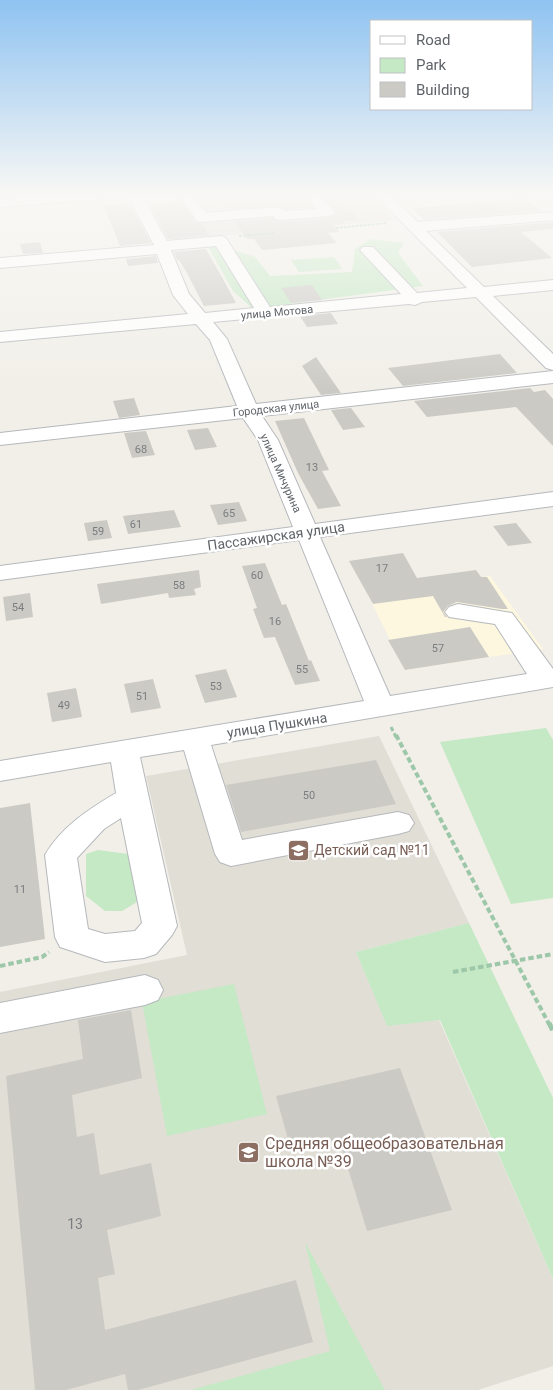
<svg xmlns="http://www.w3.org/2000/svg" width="553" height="1390" viewBox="0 0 553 1390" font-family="Roboto,sans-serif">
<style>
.commercial{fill:#fef7e0}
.education{fill:#e1ded6}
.green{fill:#c5e8c5}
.building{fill:#cccac5}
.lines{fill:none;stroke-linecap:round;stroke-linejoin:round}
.minor-casing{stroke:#b5b8bc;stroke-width:2}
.path-far3{stroke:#9cc7a9;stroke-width:2;stroke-dasharray:3 1;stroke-linecap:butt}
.path-far2{stroke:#9cc7a9;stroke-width:3;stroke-dasharray:4.5 2.5;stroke-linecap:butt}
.path-far1{stroke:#9cc7a9;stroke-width:4;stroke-dasharray:5.5 3;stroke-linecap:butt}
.path{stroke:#9cc7a9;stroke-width:5;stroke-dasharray:8 4;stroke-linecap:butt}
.minor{fill:#fff;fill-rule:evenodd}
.labels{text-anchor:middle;stroke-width:5;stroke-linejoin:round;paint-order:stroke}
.far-street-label{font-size:11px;fill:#5f6368;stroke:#fff}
.number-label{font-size:11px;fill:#7a7d7f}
.street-label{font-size:14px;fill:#5f6368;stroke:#fff}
.education-label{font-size:14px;fill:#785e54;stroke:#fff;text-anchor:start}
.near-number-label{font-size:14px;fill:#7a7d7f}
.near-education-label{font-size:16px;fill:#785e54;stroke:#fff;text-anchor:start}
</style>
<rect width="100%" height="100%" fill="#f1efe8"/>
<path class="commercial" d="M490 576 543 649 405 670 363 585 434 584Z"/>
<path class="education" d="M164 196H371L397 220 170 240 147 197Z
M379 736 469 923 356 952 387 1025 439 1020 553 1279V1366L478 1390H0V992L187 955 146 776Z"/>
<path class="green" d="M370 239 404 243 398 253 423 286 253 309 233 291 207 245 216 244 255 257 270 276 352 272 355 249Z
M334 257 342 269 299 272 291 260Z
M546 728 553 740V898L511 904 440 742Z
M98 850 128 854 137 902 122 911H105L86 896V854Z
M469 923 553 1098V1279L440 1020 387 1026 356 952Z
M234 984 267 1114 167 1136 142 1002Z
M305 1242 385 1390H191L330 1351Z"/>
<path class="building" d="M249 196H304L313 207 285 209 277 205 226 209 219 199Z
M323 196H338L359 220 342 221 344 224 334 225 340 232 328 233 337 243 262 250 254 239H247L234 221 272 218 281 222 333 217 336 211Z
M525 199 541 211 424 220 412 208Z
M181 202 195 222 202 224 209 235 168 239 149 204 165 205Z
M130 204 151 243 120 246 104 206Z
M553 222V229L521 232 552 258 472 267 437 232Z
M40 242 43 253 23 254 20 244Z
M206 249 223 279 236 303 204 306 187 273 179 260H177L174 252Z
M156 256 158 263 128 266 126 259Z
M312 285 322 300 291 303 281 288Z
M331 313 338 324 307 327 300 316Z
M500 354 517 373 403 386 388 368Z
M316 357 341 393 321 395 302 366Z
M530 388 534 392 545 390 553 399V446L516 407 427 417 414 401Z
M134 398 140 415 119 418 113 401Z
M351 408 365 427 343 430 331 410Z
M304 418 329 470 322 471 341 506 318 509 298 473 275 421Z
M208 428 217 447 195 450 187 430Z
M146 431 155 455 132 458 124 433Z
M239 502 247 521 218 525 210 505Z
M174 510 181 527 128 534 123 516Z
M107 520 112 538 88 541 84 523Z
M516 523 532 543 508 546 493 526Z
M403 553 417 578 476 570 481 577H487L508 609H502L457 602 448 606 443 612 447 617H445L433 596 373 604 349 561Z
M265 563 282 605 286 604 309 661 311 660 320 681 295 685 275 637 264 638 253 609 257 608 242 566Z
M199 570 201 587 194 589 196 595 169 598 168 593 101 604 97 584Z
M30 593 33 617 6 621 3 597Z
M470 627 489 657 405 670 388 640Z
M226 669 237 697 205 703 195 675Z
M153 679 161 708 131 713 124 684Z
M76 688 82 717 52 722 47 693Z
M376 760 396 804 241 832 226 785Z
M30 803 45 939 0 947V808Z
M131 1010 142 1078 72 1095 77 1137 94 1133 100 1175 151 1163 161 1216 107 1230 115 1274 98 1278 105 1330 296 1280 313 1342 138 1390H128L125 1374 66 1390H35L6 1076 83 1059 78 1020Z
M400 1068 452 1210 367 1231 339 1139 291 1150 276 1096Z"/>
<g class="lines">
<defs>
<path id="minor" d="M38 196H100L93 200 0 207V199Z
M128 196H178L179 198 177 201C166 204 155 203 145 201L167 241 221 236 226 238 270 307 401 294 360 250 363 247H373L417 293 467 288 376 196H391L418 222 553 212V220L426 231 484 287 553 280V290L493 296 553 354V370L546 368 476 297 422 302 415 305 409 304 213 322 227 339 256 404 553 371V383L262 416 278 440 315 524 553 492V506L320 537 390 696 527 674 495 624 449 617 445 612 449 607 458 604 512 613 553 669V687L211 745 242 840 398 812 409 815 414 823 409 831 398 834 231 866 220 862 215 854 184 750 140 757 177 926 172 935 156 954 144 958 105 962 60 947 55 937 45 855C61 827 89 809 116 793L111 762 0 781V761L364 701 299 540 0 580V566L293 527 258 440 243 418 0 445V433L237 406 210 340 196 324 0 342V332L188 314 173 295 157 254 0 268V258L154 245ZM216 246 254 308 205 313 189 294 171 250ZM121 818 142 923 135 931 105 934 88 929 77 858 104 829Z
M179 196H193L206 213 277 207 285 211 317 209 306 196H321L335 212 333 215 328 216 281 220 276 219 273 216 202 222 197 221Z
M145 975 158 980 163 990 158 1000 145 1005 0 1033V1003Z"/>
</defs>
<use href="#minor" class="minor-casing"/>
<path class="path-far3" d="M336 228 387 223
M239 236 275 233"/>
<path class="path-far2" d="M391 727 396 737"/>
<path class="path-far1" d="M396 735 549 1024
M0 966 42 957 49 952
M453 972 553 954"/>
<path class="path" d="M549 1023 553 1031"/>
<use href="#minor" class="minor"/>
</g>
<linearGradient id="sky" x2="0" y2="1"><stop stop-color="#8fc3f1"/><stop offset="0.5" stop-color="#f9f8f5"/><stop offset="1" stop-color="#f9f8f5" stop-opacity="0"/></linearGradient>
<rect width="553" height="391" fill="url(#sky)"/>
<defs>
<symbol id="school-square" viewBox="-11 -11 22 22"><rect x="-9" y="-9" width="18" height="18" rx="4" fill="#8d6e63" stroke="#fff"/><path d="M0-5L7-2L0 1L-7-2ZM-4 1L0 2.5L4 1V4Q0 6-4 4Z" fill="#fff"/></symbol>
</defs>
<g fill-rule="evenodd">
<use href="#school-square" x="286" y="838" width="25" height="25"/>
<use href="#school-square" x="236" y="1140" width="25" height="25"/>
</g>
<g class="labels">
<g class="far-street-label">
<text transform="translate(277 312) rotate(-5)" y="4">улица Мотова</text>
<text transform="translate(276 408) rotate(-6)" y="4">Городская улица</text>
<text transform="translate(281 473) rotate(66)" y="4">улица Мичурина</text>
</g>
<g class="number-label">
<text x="141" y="453">68</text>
<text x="312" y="471">13</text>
<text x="229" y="517">65</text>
<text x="136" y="528">61</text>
<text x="98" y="535">59</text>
<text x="382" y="572">17</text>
<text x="257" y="579">60</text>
<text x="179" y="589">58</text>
<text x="18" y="611">54</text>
<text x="275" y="625">16</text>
<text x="438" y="652">57</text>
<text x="302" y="673">55</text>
<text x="216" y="690">53</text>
<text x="142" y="700">51</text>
<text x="64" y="709">49</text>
<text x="309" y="799">50</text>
<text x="20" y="893">11</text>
</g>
<g class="street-label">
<text transform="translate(276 536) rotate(-8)" y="5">Пассажирская улица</text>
<text transform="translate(277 725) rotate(-9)" y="5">улица Пушкина</text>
</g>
<g class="education-label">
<text x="314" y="855">Детский сад №11</text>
</g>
<g class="near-number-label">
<text x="75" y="1229">13</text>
</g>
<g class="near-education-label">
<text x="265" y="1149">Средняя общеобразовательная<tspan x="265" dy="18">школа №39</tspan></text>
</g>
</g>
<rect x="370" y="20" width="162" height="90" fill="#ffffff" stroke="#bfc1c3"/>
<rect x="380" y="36" width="25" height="8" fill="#ffffff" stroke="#bfc1c3"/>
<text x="416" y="45" font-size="15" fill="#5f6368">Road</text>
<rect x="380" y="58" width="25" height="15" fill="#c5e8c5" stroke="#bfc1c3"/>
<text x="416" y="70" font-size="15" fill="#5f6368">Park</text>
<rect x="380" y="82" width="25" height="15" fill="#cccac5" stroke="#bfc1c3"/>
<text x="416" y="95" font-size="15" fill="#5f6368">Building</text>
</svg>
